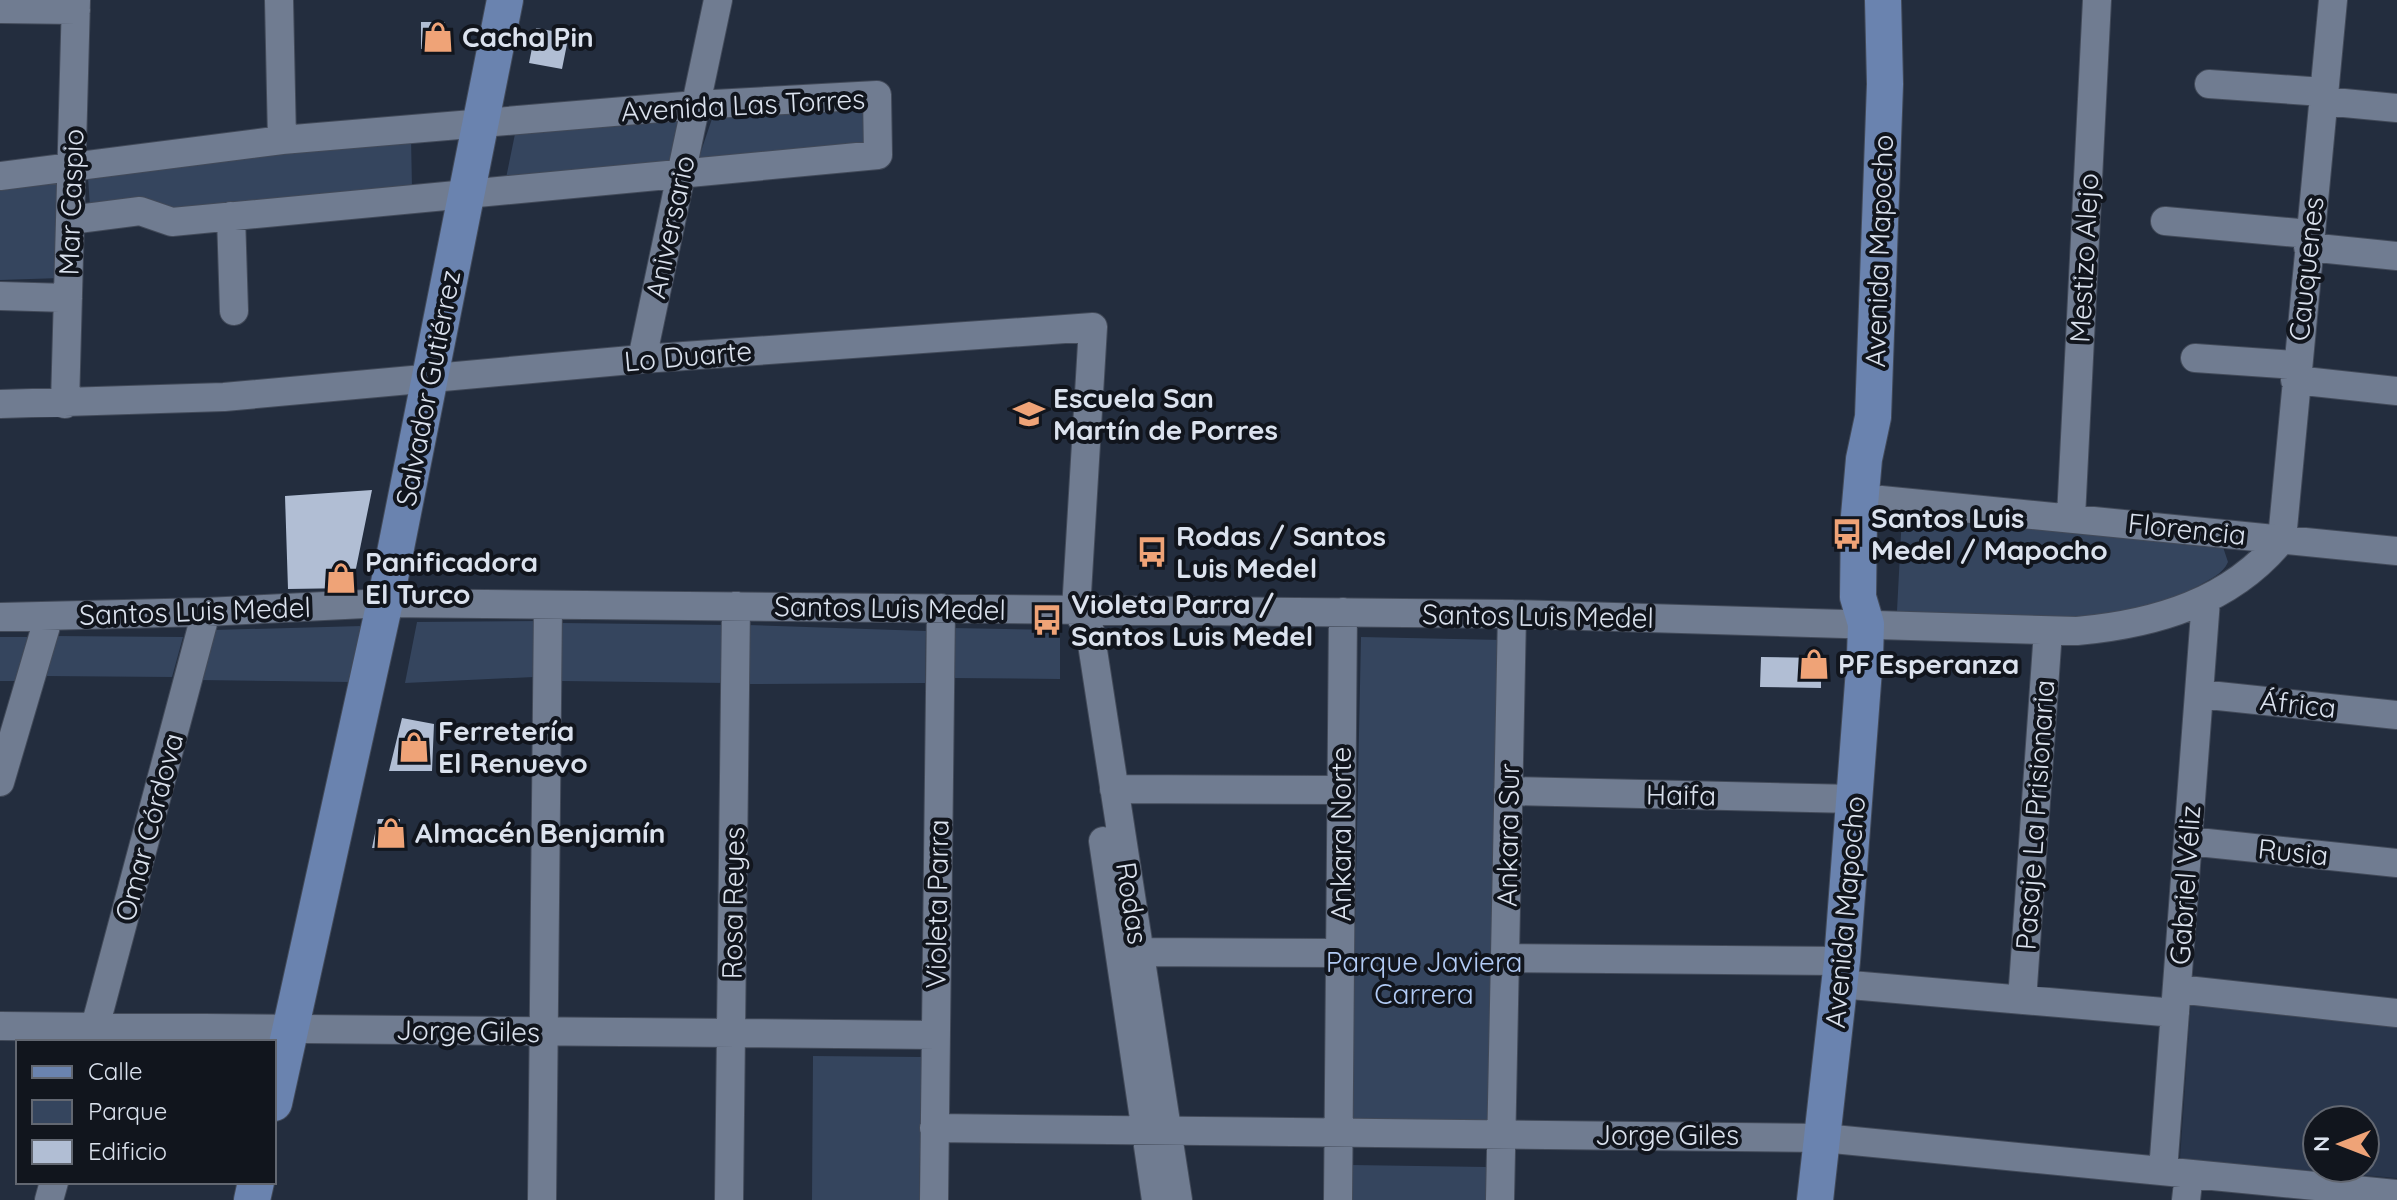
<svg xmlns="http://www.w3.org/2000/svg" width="2397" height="1200" viewBox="0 0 2397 1200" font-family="Quicksand,sans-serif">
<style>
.built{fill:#29364c;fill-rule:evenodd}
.green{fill:#35455e}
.building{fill:#b1bed4}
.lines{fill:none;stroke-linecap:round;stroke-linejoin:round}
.minor-casing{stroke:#424a59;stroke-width:30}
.major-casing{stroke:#424a59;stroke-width:38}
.minor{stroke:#707c91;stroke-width:28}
.major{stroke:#6a83af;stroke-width:36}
.labels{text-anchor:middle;stroke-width:8;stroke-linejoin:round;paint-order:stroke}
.poi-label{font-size:28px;font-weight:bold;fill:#dbe2ee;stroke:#11151d;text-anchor:start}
.street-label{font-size:28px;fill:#dbe2ee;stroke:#11151d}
.park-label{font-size:28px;fill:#b2cbf5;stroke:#11151d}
</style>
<rect width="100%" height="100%" fill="#232d3e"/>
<path class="built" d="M2191 1000 2397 1023V1178L2180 1159ZM2317 1120H2365V1168H2317Z"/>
<path class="green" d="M864 104 865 149 698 160 714 113Z
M687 109 677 168 505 183 517 124Z
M411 137 412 189 201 214 90 206 88 178Z
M63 180 61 278 0 280V187Z
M1902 515 2223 547 2228 562C2223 574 2210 579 2200 585 2109 634 1996 615 1897 611Z
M541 621 534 677 405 683 417 622Z
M562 623 728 625V683L561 681Z
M748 625 926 631 925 683 746 684Z
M362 626 350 682 199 680 213 630Z
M952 628 1060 630V679L951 678Z
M54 636 183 637 172 677 45 676Z
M0 637H28L15 681H0Z
M1361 637 1502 640 1492 1125 1351 1122Z
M813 1056 922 1057 919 1200H812Z
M1351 1165 1487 1167V1200H1351Z"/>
<path class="building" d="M421 22H445V48L421 49Z
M536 28 569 34 562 69 529 63Z
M372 490 352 588 288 589 285 496Z
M1761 657 1821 658V688L1760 687Z
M402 718 434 724 432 771H389Z
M378 819H400L399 847 372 848Z"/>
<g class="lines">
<defs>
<path id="minor" d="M279 0 282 140
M0 9 76 10
M2209 84 2323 92
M2323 101 2397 108
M0 176 282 140 696 105 877 95 878 155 172 222 140 211 70 220
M231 216 234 311
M2165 221 2309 234
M2308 247 2397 256
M0 296 68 298
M2195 358 2296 365
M642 359 718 0
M2295 380 2397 391
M0 404 224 397 642 359 1093 327 1076 610 1090 631 1178 1200
M65 404 76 0
M1881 500 2397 551
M2071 517 2097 0
M2282 539 2333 0
M0 617 206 612 385 603 1512 614 2077 631C2155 624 2231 602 2282 539
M2199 694 2397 715
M0 782 49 616
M1114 789 1341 790
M1508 791 1854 799
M1103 841 1156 1200
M2188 841 2397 863
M1139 952 1340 953
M1505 958 1842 961
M1839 984 2175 1013
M2177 989 2397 1013
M2022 1000 2048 631
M0 1026 936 1035
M91 1042 206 612
M934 1128 1823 1138 2397 1194
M2163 1171 2206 600
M49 1200 54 1182
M542 1200 548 605
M729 1200 736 606
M934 1200 941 608
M1338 1200 1343 612
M1500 1200 1512 614
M2186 1200 2189 1174"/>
<path id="major" d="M274 1103 388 588 505 0
M252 1200 256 1182
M1815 1200 1842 961 1865 656 1866 624 1858 597 1859 516 1864 459 1873 417 1885 84 1883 0"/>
</defs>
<use href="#minor" class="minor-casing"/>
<use href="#major" class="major-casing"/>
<use href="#minor" class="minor"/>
<use href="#major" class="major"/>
</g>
<defs>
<symbol id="shop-bare" viewBox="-9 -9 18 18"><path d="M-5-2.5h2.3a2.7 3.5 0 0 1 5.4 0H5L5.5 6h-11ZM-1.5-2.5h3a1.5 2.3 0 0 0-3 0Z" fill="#efa377" stroke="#11151d" stroke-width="2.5" paint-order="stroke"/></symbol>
<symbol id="school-bare" viewBox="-9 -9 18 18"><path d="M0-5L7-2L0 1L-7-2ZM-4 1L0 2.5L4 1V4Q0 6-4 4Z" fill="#efa377" stroke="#11151d" stroke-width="2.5" paint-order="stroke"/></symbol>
<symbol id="bus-bare" viewBox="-9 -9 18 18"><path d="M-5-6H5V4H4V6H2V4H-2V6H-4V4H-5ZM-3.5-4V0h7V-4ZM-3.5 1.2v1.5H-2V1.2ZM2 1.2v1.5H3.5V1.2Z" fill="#efa377" stroke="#11151d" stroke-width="2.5" paint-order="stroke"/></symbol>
</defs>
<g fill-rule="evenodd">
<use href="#shop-bare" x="416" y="15" width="44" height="44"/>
<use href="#school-bare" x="1007" y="392" width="44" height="44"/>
<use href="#bus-bare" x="1825" y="512" width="44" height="44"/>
<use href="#bus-bare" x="1130" y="530" width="44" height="44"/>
<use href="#shop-bare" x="319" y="556" width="44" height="44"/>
<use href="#bus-bare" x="1025" y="598" width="44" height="44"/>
<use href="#shop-bare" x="1792" y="642" width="44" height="44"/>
<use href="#shop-bare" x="392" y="725" width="44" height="44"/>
<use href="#shop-bare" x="369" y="811" width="44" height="44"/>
</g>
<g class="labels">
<g class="poi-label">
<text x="462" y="47">Cacha Pin</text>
<text x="1053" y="408">Escuela San<tspan x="1053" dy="32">Martín de Porres</tspan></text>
<text x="1871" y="528">Santos Luis<tspan x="1871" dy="32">Medel / Mapocho</tspan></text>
<text x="1176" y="546">Rodas / Santos<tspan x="1176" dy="32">Luis Medel</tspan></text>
<text x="365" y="572">Panificadora<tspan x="365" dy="32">El Turco</tspan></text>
<text x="1071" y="614">Violeta Parra /<tspan x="1071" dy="32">Santos Luis Medel</tspan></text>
<text x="1838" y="674">PF Esperanza</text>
<text x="438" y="741">Ferretería<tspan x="438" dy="32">El Renuevo</tspan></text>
<text x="415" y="843">Almacén Benjamín</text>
</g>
<g class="street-label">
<text transform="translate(743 105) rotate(-3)" y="10">Avenida Las Torres</text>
<text transform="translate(71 202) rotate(-88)" y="10">Mar Caspio</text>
<text transform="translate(670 227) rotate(-78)" y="10">Aniversario</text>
<text transform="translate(1879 251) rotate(-88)" y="10">Avenida Mapocho</text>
<text transform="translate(2084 258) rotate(-87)" y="10">Mestizo Alejo</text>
<text transform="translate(2306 269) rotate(-84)" y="10">Cauquenes</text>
<text transform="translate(688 356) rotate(-5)" y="10">Lo Duarte</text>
<text transform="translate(428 388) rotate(-79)" y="10">Salvador Gutiérrez</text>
<text transform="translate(2187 529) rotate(6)" y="10">Florencia</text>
<text transform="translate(890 608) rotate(1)" y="10">Santos Luis Medel</text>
<text transform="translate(195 611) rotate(-2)" y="10">Santos Luis Medel</text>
<text transform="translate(1538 616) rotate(1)" y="10">Santos Luis Medel</text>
<text transform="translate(2298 704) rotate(6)" y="10">África</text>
<text transform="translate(1681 795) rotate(1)" y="10">Haifa</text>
<text transform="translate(2035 815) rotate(-86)" y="10">Pasaje La Prisionaria</text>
<text transform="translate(149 827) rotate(-75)" y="10">Omar Córdova</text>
<text transform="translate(1341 834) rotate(-90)" y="10">Ankara Norte</text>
<text transform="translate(1508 835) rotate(-89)" y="10">Ankara Sur</text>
<text transform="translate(2293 852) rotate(6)" y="10">Rusia</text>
<text transform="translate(2185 885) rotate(-86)" y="10">Gabriel Véliz</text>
<text transform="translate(733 903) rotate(-89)" y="10">Rosa Reyes</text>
<text transform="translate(1132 903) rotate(81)" y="10">Rodas</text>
<text transform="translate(937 904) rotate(-89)" y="10">Violeta Parra</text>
<text transform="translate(1845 912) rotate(-85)" y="10">Avenida Mapocho</text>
<text transform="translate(468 1031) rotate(1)" y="10">Jorge Giles</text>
<text x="1667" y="1145">Jorge Giles</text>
</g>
<g class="park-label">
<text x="1424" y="972">Parque Javiera<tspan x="1424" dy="32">Carrera</tspan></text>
</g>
</g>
<rect x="16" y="1040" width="260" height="144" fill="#11151d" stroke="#626771" stroke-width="2"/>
<rect x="32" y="1066" width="40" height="12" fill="#6a83af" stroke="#626771" stroke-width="2"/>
<text x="88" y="1080" font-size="24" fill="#dbe2ee">Calle</text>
<rect x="32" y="1100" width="40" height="24" fill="#35455e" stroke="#626771" stroke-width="2"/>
<text x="88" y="1120" font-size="24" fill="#dbe2ee">Parque</text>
<rect x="32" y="1140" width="40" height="24" fill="#b1bed4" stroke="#626771" stroke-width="2"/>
<text x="88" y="1160" font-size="24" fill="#dbe2ee">Edificio</text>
<g transform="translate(2341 1144) rotate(270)"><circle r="38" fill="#11151d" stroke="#626771" stroke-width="2"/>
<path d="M0-6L14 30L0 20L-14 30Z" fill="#efa377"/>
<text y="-12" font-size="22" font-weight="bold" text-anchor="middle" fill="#dbe2ee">N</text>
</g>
</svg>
